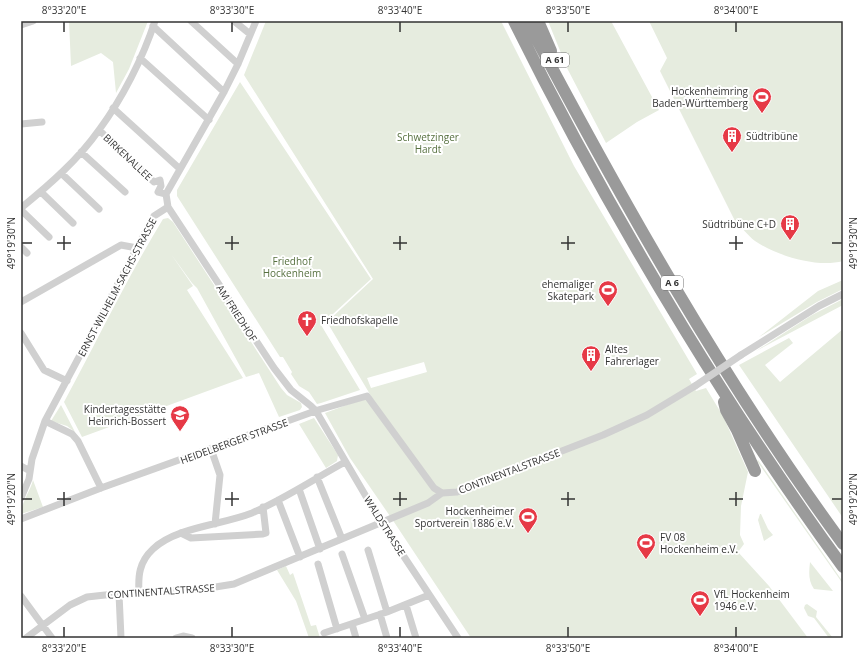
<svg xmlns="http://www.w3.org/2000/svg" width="864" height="659" viewBox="0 0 864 659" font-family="'Open Sans',sans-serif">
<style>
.green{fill:#e6ecdf;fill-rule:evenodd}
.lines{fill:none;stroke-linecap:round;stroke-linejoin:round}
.minor{stroke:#d0d0d0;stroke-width:7}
.motorway{stroke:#9a9a9a;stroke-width:12}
.minor-bridge{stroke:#d0d0d0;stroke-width:7}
.ticks{fill:none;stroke:#333;stroke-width:1.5}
.labels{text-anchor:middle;stroke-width:4;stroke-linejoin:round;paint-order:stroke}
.shield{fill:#fff;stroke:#707070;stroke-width:1}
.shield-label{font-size:9px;font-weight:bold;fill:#333}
.poi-label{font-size:10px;fill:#333;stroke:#fff;text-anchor:end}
.park-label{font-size:10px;fill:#56703f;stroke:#fff}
.street-label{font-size:10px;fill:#333;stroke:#fff}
.neatline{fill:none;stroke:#333;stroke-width:1.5}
.ticks-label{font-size:10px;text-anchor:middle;fill:#333}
</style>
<rect width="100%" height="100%" fill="#fff"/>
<path class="green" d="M69 21H148L129 69 116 93 113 62 101 53 71 66Z
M266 21H501L574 166 697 374 689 379 696 391 706 388 723 416 748 472 741 506 740 535 744 544 738 552 769 586 808 638H471L394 522 350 458 325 413 371 396 327 322 373 279 244 75ZM424 362 427 372 371 388 367 378Z
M548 21H611L659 110 637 122 606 143 567 68Z
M649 21H843V261C817 268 777 256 755 241 748 236 742 227 735 221L660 71 667 58Z
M240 82 371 279 321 325 360 390 321 403 317 404 309 392 299 386 291 374 292 372 283 357H280L177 196V190Z
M168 218 173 222 281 388 287 395 301 403 302 407 300 410 279 417 259 373 246 377 197 288 192 283 171 254 193 286 187 290 243 378 82 437 64 402C97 341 127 278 163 219Z
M843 280V289L817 302 759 337 818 291Z
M843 299V305L756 351 812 315Z
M843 329V518L739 365 789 338 793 343 765 365 780 382Z
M61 405 75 432 67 426 51 421Z
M314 418 338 455 337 461 326 468 299 424Z
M758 460 843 582V584L757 461Z
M33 480 43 507 21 514C21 503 30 492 33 480Z
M760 514H761L768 529 773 535 764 541 758 520Z
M810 562 833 591 814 589C808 580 809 572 810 562Z
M286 566 290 575 293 573 311 626 316 625 320 638H309L296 601 277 570Z
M807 604 817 611 816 617 833 638H829L814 618 808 616 804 608 805 605Z"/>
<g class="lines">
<path class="minor" d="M191 21 238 64
M234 21 250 34
M256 21 238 64 224 92 166 194 168 207 274 368 291 390 311 406 316 411 381 522 458 638
M21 25 33 21
M153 26 224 92
M140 58 209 120
M113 108 180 169
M21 124 42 122
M99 130 154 182 160 180 161 186 158 192 166 194
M81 152 125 192
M61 173 99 209
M41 192 73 223
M21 208C49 185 78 160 99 130 122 99 143 58 155 21
M21 210 49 237
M21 247 27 253
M21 302 121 245 137 248
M21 333 44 370 67 381
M741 355 819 306 843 294
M45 421 72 434 78 441 101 488
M211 449 220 475 215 524
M21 466 30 471
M317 477 342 539
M299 489 320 549
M21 498 29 479 32 459 45 421 154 216 168 207
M278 500 300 557
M21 519 101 488 318 410 367 396 434 488 442 493
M181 533 191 538 263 534 266 533 263 507
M368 550 387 612
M342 554 365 619
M318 564 337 629
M139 593C138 576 139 562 153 549 176 527 222 525 252 513 284 499 314 479 345 462
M119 594 121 638
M21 596 52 638
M406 605 416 638
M380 614 387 638
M352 624 356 638
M324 633 387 612 429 595
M26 638 70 605 87 597 105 595 203 589 234 584 428 503 442 493 457 492 603 435 647 415 695 386
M176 638 183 636 192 638"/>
<path class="motorway" d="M514 21C566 126 622 227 683 327 733 409 786 489 843 567
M527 21C622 201 722 379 843 544
M538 21 551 51
M724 402 726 410 737 430 755 471"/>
<path class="minor-bridge" d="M695 386 741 355"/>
</g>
<path class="ticks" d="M64 22V32M232 22V32M400 22V32M568 22V32M736 22V32M64 236V250M232 236V250M400 236V250M568 236V250M736 236V250M22 243H32M57 243H71M225 243H239M393 243H407M561 243H575M729 243H743M832 243H842M64 492V506M232 492V506M400 492V506M568 492V506M736 492V506M22 499H32M57 499H71M225 499H239M393 499H407M561 499H575M729 499H743M832 499H842M64 627V637M232 627V637M400 627V637M568 627V637M736 627V637"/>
<defs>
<symbol id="stadium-pin" viewBox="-11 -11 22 30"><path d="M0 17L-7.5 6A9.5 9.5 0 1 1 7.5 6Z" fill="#e63946" stroke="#fff"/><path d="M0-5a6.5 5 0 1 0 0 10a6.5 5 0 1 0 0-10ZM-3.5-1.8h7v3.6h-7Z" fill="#fff"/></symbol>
<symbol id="building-pin" viewBox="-11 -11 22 30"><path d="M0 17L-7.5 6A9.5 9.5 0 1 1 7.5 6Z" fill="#e63946" stroke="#fff"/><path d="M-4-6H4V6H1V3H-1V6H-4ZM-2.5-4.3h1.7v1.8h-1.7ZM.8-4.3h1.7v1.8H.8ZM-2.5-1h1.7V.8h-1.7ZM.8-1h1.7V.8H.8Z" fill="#fff"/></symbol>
<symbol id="church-pin" viewBox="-11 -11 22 30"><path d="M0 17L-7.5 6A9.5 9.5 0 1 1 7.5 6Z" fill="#e63946" stroke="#fff"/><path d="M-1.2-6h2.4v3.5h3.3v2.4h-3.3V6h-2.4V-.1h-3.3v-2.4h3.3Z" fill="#fff"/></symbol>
<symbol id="school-pin" viewBox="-11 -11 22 30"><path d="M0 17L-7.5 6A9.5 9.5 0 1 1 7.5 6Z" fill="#e63946" stroke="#fff"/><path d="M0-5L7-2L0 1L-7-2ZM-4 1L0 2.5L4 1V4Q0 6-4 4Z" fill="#fff"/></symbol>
</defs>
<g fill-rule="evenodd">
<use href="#stadium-pin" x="751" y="86" width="22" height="30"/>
<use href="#building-pin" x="721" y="125" width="22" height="30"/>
<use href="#building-pin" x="779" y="213" width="22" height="30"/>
<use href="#stadium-pin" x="597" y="279" width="22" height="30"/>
<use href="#church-pin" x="296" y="309" width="22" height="30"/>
<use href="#building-pin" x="580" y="344" width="22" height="30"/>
<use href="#school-pin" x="169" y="404" width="22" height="30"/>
<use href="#stadium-pin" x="517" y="506" width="22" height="30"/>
<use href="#stadium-pin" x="635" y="532" width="22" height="30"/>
<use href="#stadium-pin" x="689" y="589" width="22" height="30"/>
</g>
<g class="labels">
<g class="shield">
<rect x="541" y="53" width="28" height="14" rx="3"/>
<rect x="661" y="276" width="22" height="14" rx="3"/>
</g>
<g class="shield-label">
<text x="555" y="63">A 61</text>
<text x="672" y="286">A 6</text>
</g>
<g class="poi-label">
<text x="748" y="95">Hockenheimring<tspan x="748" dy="12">Baden-Württemberg</tspan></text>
<text x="746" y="140" text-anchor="start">Südtribüne</text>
<text x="776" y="228">Südtribüne C+D</text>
<text x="594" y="288">ehemaliger<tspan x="594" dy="12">Skatepark</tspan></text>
<text x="321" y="324" text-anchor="start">Friedhofskapelle</text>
<text x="605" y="353" text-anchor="start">Altes<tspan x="605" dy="12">Fahrerlager</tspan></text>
<text x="166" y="413">Kindertagesstätte<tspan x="166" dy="12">Heinrich-Bossert</tspan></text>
<text x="514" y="515">Hockenheimer<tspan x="514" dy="12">Sportverein 1886 e.V.</tspan></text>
<text x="660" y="541" text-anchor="start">FV 08<tspan x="660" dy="12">Hockenheim e.V.</tspan></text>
<text x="714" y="598" text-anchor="start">VfL Hockenheim<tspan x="714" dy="12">1946 e.V.</tspan></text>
</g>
<g class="park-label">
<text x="428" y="141">Schwetzinger<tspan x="428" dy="12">Hardt</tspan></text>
<text x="292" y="265">Friedhof<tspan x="292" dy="12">Hockenheim</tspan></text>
</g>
<g class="street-label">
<text transform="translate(128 157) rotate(43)" y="4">BIRKENALLEE</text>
<text transform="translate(117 287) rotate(-62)" y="4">ERNST-WILHELM-SACHS-STRASSE</text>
<text transform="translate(237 313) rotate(57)" y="4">AM FRIEDHOF</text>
<text transform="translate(234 441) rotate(-20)" y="4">HEIDELBERGER STRASSE</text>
<text transform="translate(509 471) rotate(-21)" y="4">CONTINENTALSTRASSE</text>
<text transform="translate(385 526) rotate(58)" y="4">WALDSTRASSE</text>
<text transform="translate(161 591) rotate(-4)" y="4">CONTINENTALSTRASSE</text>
</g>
</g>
<rect width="864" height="659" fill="none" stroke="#ffffff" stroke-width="44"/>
<rect x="22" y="22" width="820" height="615" class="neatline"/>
<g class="ticks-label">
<text x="64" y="14">8°33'20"E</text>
<text x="232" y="14">8°33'30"E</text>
<text x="400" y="14">8°33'40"E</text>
<text x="568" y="14">8°33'50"E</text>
<text x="736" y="14">8°34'00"E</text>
<text transform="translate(11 243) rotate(-90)" y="4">49°19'30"N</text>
<text transform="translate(853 243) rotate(-90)" y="4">49°19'30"N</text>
<text transform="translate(11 499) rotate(-90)" y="4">49°19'20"N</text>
<text transform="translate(853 499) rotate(-90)" y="4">49°19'20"N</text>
<text x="64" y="652">8°33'20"E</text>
<text x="232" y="652">8°33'30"E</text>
<text x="400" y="652">8°33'40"E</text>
<text x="568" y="652">8°33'50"E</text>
<text x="736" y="652">8°34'00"E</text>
</g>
</svg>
